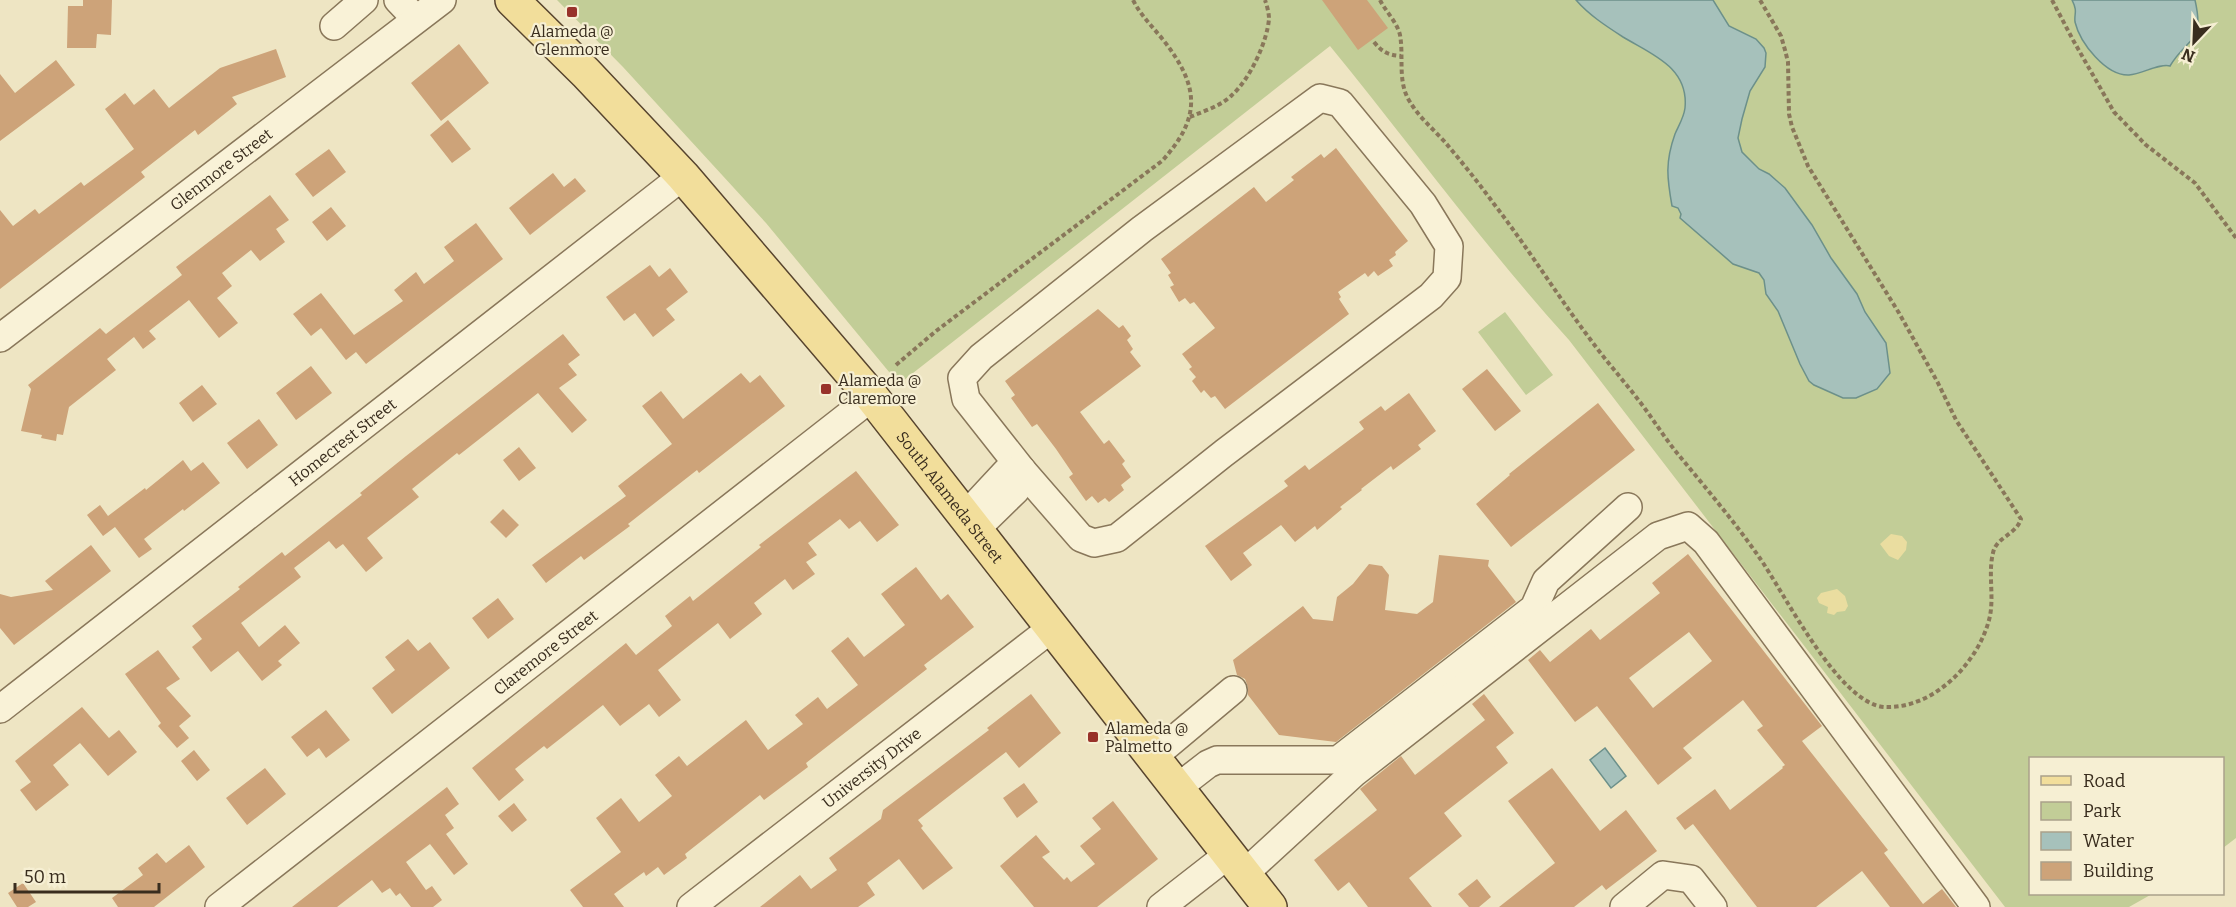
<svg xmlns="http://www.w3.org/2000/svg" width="2236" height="907" viewBox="0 0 2236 907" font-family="Bitter,serif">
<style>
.green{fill:#c2cd97}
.sand{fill:#eadda0}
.water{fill:#a6c1bb;stroke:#6c908a;stroke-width:1.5}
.building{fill:#cda379;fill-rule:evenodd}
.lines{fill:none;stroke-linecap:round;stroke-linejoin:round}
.minor-casing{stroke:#89775a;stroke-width:30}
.major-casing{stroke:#57442e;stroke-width:36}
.path{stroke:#89775a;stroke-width:4;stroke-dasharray:4.5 3;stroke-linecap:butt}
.minor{stroke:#f9f2d7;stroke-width:27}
.major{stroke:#f2de9b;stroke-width:33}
.poi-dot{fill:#98322a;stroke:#f6efd3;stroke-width:2}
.labels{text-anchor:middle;stroke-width:4.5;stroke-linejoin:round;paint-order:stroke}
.poi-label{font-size:16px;fill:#392d1e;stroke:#f6efd3;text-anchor:start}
.street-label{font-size:16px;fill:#392d1e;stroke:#f6efd3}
</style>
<rect width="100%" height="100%" fill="#eee5c3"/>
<path class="green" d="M557 0H2236V838L2223 848 2222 758H2030V894H2152L2129 907H2005L1569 340C1484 246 1410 144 1330 46L899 384 766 223 623 67Z
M1505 312 1553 375 1526 395 1478 332Z"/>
<path class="sand" d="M1891 534 1902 536 1907 542 1906 550 1898 560 1889 556 1880 544Z
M1837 589 1845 596 1848 606 1845 611 1837 612 1834 615 1827 613 1828 607 1819 603 1817 598 1821 593Z"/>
<path class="water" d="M1576 0H1713L1729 26 1756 39 1764 48 1766 53 1765 67 1750 91 1742 119 1738 138 1742 152 1759 169 1769 174 1785 188 1812 225 1831 258 1857 294 1865 312 1886 343 1890 373 1877 389 1856 398H1843L1814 385 1809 381 1800 364 1778 311 1766 294 1764 280 1759 273 1733 264 1680 218 1681 214 1678 208 1672 206C1667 178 1665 162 1675 134 1679 125 1684 117 1685 108 1689 67 1651 54 1623 37 1606 26 1589 15 1576 0Z
M2072 0H2195C2205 44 2188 36 2170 66 2160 63 2142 74 2129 75 2106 76 2080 43 2075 22 2074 13 2078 12 2072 0Z
M1605 748 1626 776 1611 788 1590 760Z"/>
<path class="building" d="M83 0H112L111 35 97 34 96 48H67L68 6H83Z
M1322 0H1367L1388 28 1358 50Z
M459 44 489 83 441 121 411 83Z
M276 49 286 77 232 97 237 104 198 135 195 130 141 172 145 177 0 289V210L13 226 35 209 39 214 81 182 84 186 134 149 105 109 125 93 134 105 154 89 169 108 220 68Z
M56 60 75 85 0 141V74L15 93Z
M448 120 471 149 452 163 430 135Z
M1336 148 1408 241 1395 252 1396 255 1389 260 1393 266 1378 276 1374 271 1368 277 1365 273 1338 292 1341 297 1339 299 1349 314 1225 409 1215 396 1211 398 1204 390 1201 393 1192 381 1196 377 1189 369 1192 367 1182 354 1215 328 1194 302 1190 304 1185 298 1179 302 1170 287 1174 285 1168 275 1171 273 1161 259 1254 187 1266 202 1294 180 1291 177 1321 154 1324 158Z
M329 149 346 172 313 197 295 174Z
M553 173 564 187 575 178 586 191 530 235 509 208Z
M270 195 289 220 276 229 285 242 260 261 251 250 222 273 232 286 217 298 238 323 219 338 189 300 149 331 156 339 143 349 134 337 107 359 116 370 69 407 63 435 57 434 56 441 41 438 42 435 21 431 31 389 28 385 100 328 106 334 182 275 176 267Z
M331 207 346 226 327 241 312 222Z
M476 223 503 259 366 364 356 352 346 360 321 328 311 336 293 314 321 293 354 335 403 301 394 290 416 272 424 284 454 261 444 247Z
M650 265 659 277 670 268 688 292 666 309 675 320 653 337 635 313 624 321 606 297Z
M1098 309 1119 328 1123 325 1131 336 1127 340 1133 349 1130 352 1141 366 1080 412 1104 444 1109 440 1125 461 1122 464 1131 477 1121 485 1124 490 1109 502 1105 498 1098 503 1092 496 1086 501 1069 477 1073 474 1056 449 1037 424 1032 427 1011 398 1015 395 1005 381Z
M563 334 580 355 568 364 577 375 559 388 587 420 572 433 538 393 459 455 457 453 412 489 419 497 367 538 383 558 366 572 343 544 336 549 329 541 294 568 301 577 241 623 259 647 285 625 300 643 278 661 282 665 262 681 238 651 211 672 192 647 202 639 192 626 240 589 238 587 282 552 285 556 362 495 360 493 406 456Z
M311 366 332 393 296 420 276 393Z
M1487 369 1521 411 1495 431 1462 389Z
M741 373 750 383 760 375 785 406 699 473 697 470 628 524 630 526 584 560 581 556 546 583 532 565 626 496 618 486 672 444 642 406 661 391 683 419Z
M202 385 217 404 193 422 179 403Z
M1409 393 1436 431 1418 445 1421 449 1393 470 1391 466 1361 489 1362 490 1340 507 1342 509 1317 530 1315 526 1295 542 1281 525 1243 553 1252 565 1231 581 1205 546 1288 486 1284 481 1305 465 1309 470 1364 429 1359 422 1381 406 1385 411Z
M1598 403 1635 450 1511 547 1476 504 1510 475 1509 474Z
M259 419 278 445 247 469 227 443Z
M519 447 536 468 519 481 503 460Z
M183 460 191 471 203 462 220 483 184 511 183 509 144 539 152 549 139 558 115 527 103 536 87 515 100 505 108 516 145 488 146 490Z
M856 471 899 525 877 542 860 521 849 529 840 519 808 543 817 555 806 562 815 574 793 590 785 579 754 603 762 614 730 639 718 623 658 670 681 700 659 717 649 704 620 726 603 705 547 749 544 746 515 769 524 780 499 801 472 768 626 643 636 655 672 626 665 616 690 596 693 601 761 547 759 545Z
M503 509 519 525 506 538 490 522Z
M91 545 111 571 14 645 0 628V594L11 597 53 590 45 581Z
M1688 554 1822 726 1802 741 1888 850 1884 853 1923 904 1942 889 1956 907H1890L1862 871 1816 907H1757L1693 824 1685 830 1676 818 1715 789 1730 810 1783 768 1782 767 1785 765 1757 730 1763 726 1743 700 1683 748 1692 758 1658 785 1597 706 1575 722 1528 660 1540 650 1550 662 1591 629 1600 640 1660 593 1652 583ZM1689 632 1712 661 1653 708 1629 678Z
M1439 555 1489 560 1488 566 1516 602 1336 742 1279 735 1248 695V687L1245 679 1237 675 1233 660 1303 606 1313 619 1333 621 1337 597 1353 584 1369 564 1382 566 1389 575 1385 610 1417 614 1433 602Z
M916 567 941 600 948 594 974 627 924 665 927 669 806 763 808 767 764 800 760 795 685 854 687 858 664 875 658 867 646 876 644 872 614 894 624 907H583L570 890 621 852 596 818 621 798 639 822 672 796 655 775 679 756 687 766 746 720 768 750 803 724 795 715 818 697 827 709 858 685 831 651 848 637 864 657 905 625 881 594Z
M498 598 514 619 488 639 472 618Z
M408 639 418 651 430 642 450 668 392 714 372 688 395 670 385 657Z
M158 650 180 679 166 688 191 716 179 726 189 738 177 748 158 726 161 723 125 674Z
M1031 694 1061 733 1019 768 1006 752 918 820 923 826 921 828 953 868 923 890 899 859 867 883 875 895 858 907H760L800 875 811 889 837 870 829 858 881 819 883 810 989 730 987 728Z
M1484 694 1514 733 1496 747 1508 763 1444 813 1462 836 1409 878 1432 907H1368L1349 882 1338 891 1314 860 1377 810 1360 789 1401 756 1415 775 1485 720 1472 704Z
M82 707 109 738 119 730 137 752 108 776 80 743 53 765 69 785 36 811 20 790 31 782 15 761Z
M326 710 350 740 326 758 319 748 307 757 291 737Z
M194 750 210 770 197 781 181 761Z
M265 768 286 794 247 825 226 798Z
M1552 768 1600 831 1626 810 1657 851 1606 890 1602 885 1574 907H1499L1555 863 1508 801Z
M1024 783 1038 802 1017 818 1003 798Z
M447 787 459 804 445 815 454 828 446 834 468 864 454 875 430 844 406 862 426 890 432 886 442 900 433 907H411L400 893 396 896 390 888 382 893 372 880 337 907H292Z
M1113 801 1158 859 1097 907H1034L1000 866 1036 835 1050 852 1042 857 1064 880 1067 877 1071 882 1095 864 1080 846 1101 829 1092 818Z
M514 803 527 820 512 832 498 816Z
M189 845 205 867 154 907H118L112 898 143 875 138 868 157 853 166 863Z
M1477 879 1491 897 1479 907H1469L1458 894Z
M23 883 36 902 28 907H17L8 893Z"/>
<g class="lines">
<defs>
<g id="minor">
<path d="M398 0 416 19"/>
<path d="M334 26 364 0"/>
<path d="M1320 98 1340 103 1423 204 1449 246 1447 278 1431 296 1224 453 1117 538 1094 543 1081 538 1022 470 966 399 962 378 981 357 1142 229Z"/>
<path id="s1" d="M0 338 442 0"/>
<path d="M966 515 1006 472 1022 470 1016 490 976 529"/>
<path id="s2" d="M0 709 683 176"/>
<path d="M1153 757 1233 690"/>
<path d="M1177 788 1208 764 1217 760H1338L1534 608 1546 581 1628 507"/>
<path d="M1244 874 1354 773 1658 536 1688 526 1706 542 1976 907"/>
<path id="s3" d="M219 907 872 397"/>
<path id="s4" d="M691 907 1052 628"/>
<path d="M1161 907 1229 854"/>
<path d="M1624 907 1663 875 1691 879 1713 907"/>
</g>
<g id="major">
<path id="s5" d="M512 0 586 73 683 176 872 397 1270 907"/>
</g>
</defs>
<use href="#minor" class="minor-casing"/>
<use href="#major" class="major-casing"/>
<path class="path" d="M1380 0C1386 12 1397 22 1400 35 1404 57 1397 82 1410 102 1419 117 1432 128 1444 141 1461 161 1478 182 1494 204 1528 248 1557 295 1590 339 1606 361 1624 381 1640 402 1653 419 1664 437 1677 453 1705 487 1734 521 1759 557 1784 592 1839 705 1885 707 1935 709 1980 661 1990 616 1994 595 1988 573 1993 553 1996 537 2016 535 2021 519L1956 420 1938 383 1899 313 1808 166 1792 127 1789 114 1788 62 1785 50 1781 36 1760 0
M2052 0 2073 40 2114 112 2146 145 2195 183 2236 238
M1374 42C1382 52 1388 55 1401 56
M1190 117C1204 111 1221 106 1232 95 1250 79 1267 42 1269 19 1269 13 1267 6 1265 0
M896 365 936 331 1162 161C1202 117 1199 86 1164 41 1153 27 1141 16 1133 0"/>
<use href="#minor" class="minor"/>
<use href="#major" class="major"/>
</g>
<g class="poi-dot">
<rect x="566" y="6" width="12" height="12" rx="3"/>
<rect x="820" y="383" width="12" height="12" rx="3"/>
<rect x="1087" y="731" width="12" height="12" rx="3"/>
</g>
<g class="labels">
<g class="poi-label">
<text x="572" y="37" text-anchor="middle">Alameda @<tspan x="572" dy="18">Glenmore</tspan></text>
<text x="838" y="386">Alameda @<tspan x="838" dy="18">Claremore</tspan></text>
<text x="1105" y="734">Alameda @<tspan x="1105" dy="18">Palmetto</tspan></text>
</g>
<g class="street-label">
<text dy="6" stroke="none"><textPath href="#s1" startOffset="278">Glenmore Street</textPath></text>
<text dy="6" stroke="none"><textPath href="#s2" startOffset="434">Homecrest Street</textPath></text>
<text dy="6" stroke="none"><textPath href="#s5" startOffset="663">South Alameda Street</textPath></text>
<text dy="6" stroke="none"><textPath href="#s3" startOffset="414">Claremore Street</textPath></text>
<text dy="6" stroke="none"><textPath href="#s4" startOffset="228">University Drive</textPath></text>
</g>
</g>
<rect x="2029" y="757" width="195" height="138" fill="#f6efd3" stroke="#aaa18b" stroke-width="1.5"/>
<rect x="2041" y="776" width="30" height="9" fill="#f2de9b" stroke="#aaa18b" stroke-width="1.5"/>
<text x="2083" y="787" font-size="18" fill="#392d1e">Road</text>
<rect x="2041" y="802" width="30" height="18" fill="#c2cd97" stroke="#aaa18b" stroke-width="1.5"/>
<text x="2083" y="817" font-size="18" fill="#392d1e">Park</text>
<rect x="2041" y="832" width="30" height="18" fill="#a6c1bb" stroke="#aaa18b" stroke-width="1.5"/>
<text x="2083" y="847" font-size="18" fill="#392d1e">Water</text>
<rect x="2041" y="862" width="30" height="18" fill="#cda379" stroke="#aaa18b" stroke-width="1.5"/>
<text x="2083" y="877" font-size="18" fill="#392d1e">Building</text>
<g transform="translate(2194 42) rotate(203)" stroke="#f6efd3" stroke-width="4.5" paint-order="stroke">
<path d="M0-4.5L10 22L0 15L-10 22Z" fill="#392d1e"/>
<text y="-9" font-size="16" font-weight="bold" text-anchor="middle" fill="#392d1e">N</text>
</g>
<path d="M15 883v9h144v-9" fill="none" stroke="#392d1e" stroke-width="3"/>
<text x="24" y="883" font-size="18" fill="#392d1e" stroke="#f6efd3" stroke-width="4.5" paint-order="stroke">50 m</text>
</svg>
